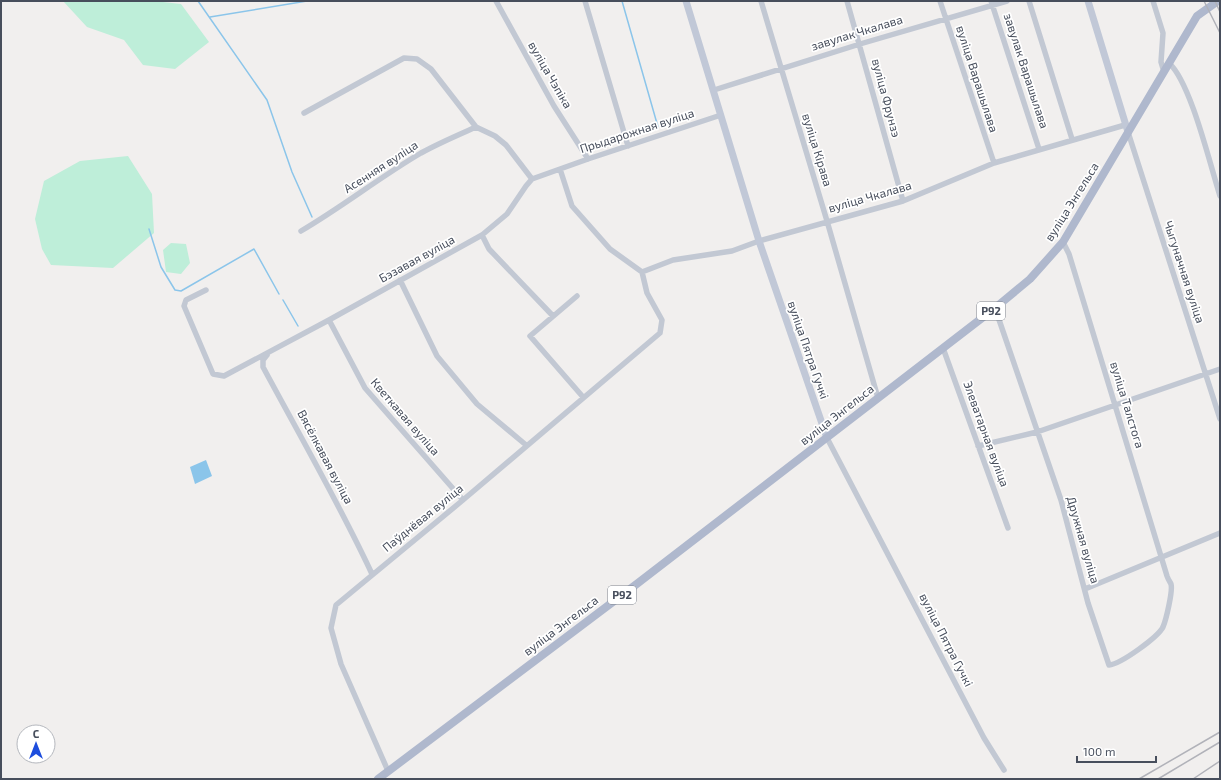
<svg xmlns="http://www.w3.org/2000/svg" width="1221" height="780" viewBox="0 0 1221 780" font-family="'Exo 2',sans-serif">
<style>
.green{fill:#beeed9}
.water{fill:#8bc5ea}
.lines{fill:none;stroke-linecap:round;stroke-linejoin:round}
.stream{stroke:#8bc5ea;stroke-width:1.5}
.street{stroke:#c2c8d3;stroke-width:5.5}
.secondary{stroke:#c1c8d7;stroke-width:7}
.primary{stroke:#afb8cd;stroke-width:8}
.rail{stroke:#b1b2b9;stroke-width:1.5}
.labels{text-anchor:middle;stroke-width:3.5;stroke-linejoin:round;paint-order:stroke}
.shield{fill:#fff;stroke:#7e838d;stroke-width:1}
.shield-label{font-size:11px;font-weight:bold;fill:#474e5c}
.street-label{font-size:12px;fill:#474e5c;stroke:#fff}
</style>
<rect width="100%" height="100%" fill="#f1efee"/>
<path class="green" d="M63 1H164L163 2 181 4 209 42 175 69 143 65 124 40 87 27Z
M128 156 152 194 154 233 113 268 51 265 42 249 35 219 44 181 80 161Z
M171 243 186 244 190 263 181 274 166 272 163 250Z"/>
<path class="water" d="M206 460 212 476 195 484 190 467Z"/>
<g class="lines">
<path class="stream" d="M198 1 267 100 292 172 312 217
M622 1 658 127
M210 17 307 1
M149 229 161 267 175 290 181 291 254 249 279 294
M283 300 298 326"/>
<path class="street" d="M496 1 554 106 588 159
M585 1 628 146
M761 1 827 221 878 398
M847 1 903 201
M940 1 994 163
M991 1 1039 149
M1029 1 1072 139
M1153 1 1163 33 1161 62 1164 72
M1169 63C1191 83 1210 165 1220 196
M714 90 860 44 1007 1
M304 113 404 58 417 59 431 69 476 127 495 136 506 145 532 179
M1128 132 1220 419
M301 231C342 207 380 177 421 153 439 143 458 135 476 127
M482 235 489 249 553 316
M642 272 673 260 732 251 759 241 903 201 994 163 1125 125
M400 280 437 356 477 404 526 445
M206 290 186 300 184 306 213 374 224 376 329 320 482 235 507 214 526 186 532 179 588 159 721 115
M577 296 530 336 583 397
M995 308 1061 500 1088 603 1109 665C1121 664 1158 637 1163 627 1166 620 1173 591 1171 584 1170 582 1168 579 1167 576L1069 254 1063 242
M329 320 365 388 463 500
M943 348 1008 528
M267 355 263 360V367C300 436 339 503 372 574
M827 438 984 738 1004 770
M978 446 1037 432 1220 369
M1085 589 1220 533
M388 771 341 664 331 628 336 605 463 500 660 333 662 320 647 293 642 272 610 249 572 206 560 169"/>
<path class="secondary" d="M686 1 759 241 827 438
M1088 1 1128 132"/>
<path class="primary" d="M378 779 638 583 995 308 1030 279 1063 242 1197 16 1218 1"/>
<path class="rail" d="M1204 1 1220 33
M1215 1 1220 12
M1139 779 1220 732
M1158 779 1220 742
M1193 779 1220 761"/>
</g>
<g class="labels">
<g class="shield">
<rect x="977" y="302" width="28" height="18" rx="3"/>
<rect x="608" y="586" width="28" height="18" rx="3"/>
</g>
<g class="shield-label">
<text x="991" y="315">Р92</text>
<text x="622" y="599">Р92</text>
</g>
<g class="street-label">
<text transform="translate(857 33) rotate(-17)" y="4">завулак Чкалава</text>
<text transform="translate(1026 71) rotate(72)" y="4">завулак Варашылава</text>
<text transform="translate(550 75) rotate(60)" y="4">вуліца Чэпіка</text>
<text transform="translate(977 79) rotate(72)" y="4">вуліца Варашылава</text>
<text transform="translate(886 98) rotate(75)" y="4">вуліца Фрунзэ</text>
<text transform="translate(637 131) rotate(-18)" y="4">Прыдарожная вуліца</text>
<text transform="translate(817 150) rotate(73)" y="4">вуліца Кірава</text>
<text transform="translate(381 167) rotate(-33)" y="4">Асенняя вуліца</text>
<text transform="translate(870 197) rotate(-16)" y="4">вуліца Чкалава</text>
<text transform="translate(1072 202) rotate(-58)" y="4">вуліца Энгельса</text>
<text transform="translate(417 259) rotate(-29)" y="4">Бэзавая вуліца</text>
<text transform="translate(1184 272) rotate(72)" y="4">Чыгуначная вуліца</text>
<text transform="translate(808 350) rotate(71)" y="4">вуліца Пятра Гучкі</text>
<text transform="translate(1127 405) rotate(73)" y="4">вуліца Талстога</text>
<text transform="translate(837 415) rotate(-38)" y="4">вуліца Энгельса</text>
<text transform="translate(405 417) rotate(49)" y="4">Кветкавая вуліца</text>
<text transform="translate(986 434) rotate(70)" y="4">Элеватарная вуліца</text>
<text transform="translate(325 457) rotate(62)" y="4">Вясёлкавая вуліца</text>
<text transform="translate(423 518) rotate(-39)" y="4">Паўднёвая вуліца</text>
<text transform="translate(1083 540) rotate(74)" y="4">Дружная вуліца</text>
<text transform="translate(561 626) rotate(-37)" y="4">вуліца Энгельса</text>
<text transform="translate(946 640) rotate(63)" y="4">вуліца Пятра Гучкі</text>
</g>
</g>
<rect width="1221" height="780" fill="none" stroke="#474e5c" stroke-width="4"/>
<g transform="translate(36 744)"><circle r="19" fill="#ffffff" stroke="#b5b8be"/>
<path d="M0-3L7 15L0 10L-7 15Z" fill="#1d4ddd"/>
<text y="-6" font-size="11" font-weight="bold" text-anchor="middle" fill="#474e5c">С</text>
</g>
<path d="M1077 756v6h79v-6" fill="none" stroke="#474e5c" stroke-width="2"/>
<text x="1083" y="756" font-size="12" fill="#474e5c" stroke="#ffffff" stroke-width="3" paint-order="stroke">100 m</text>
</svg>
